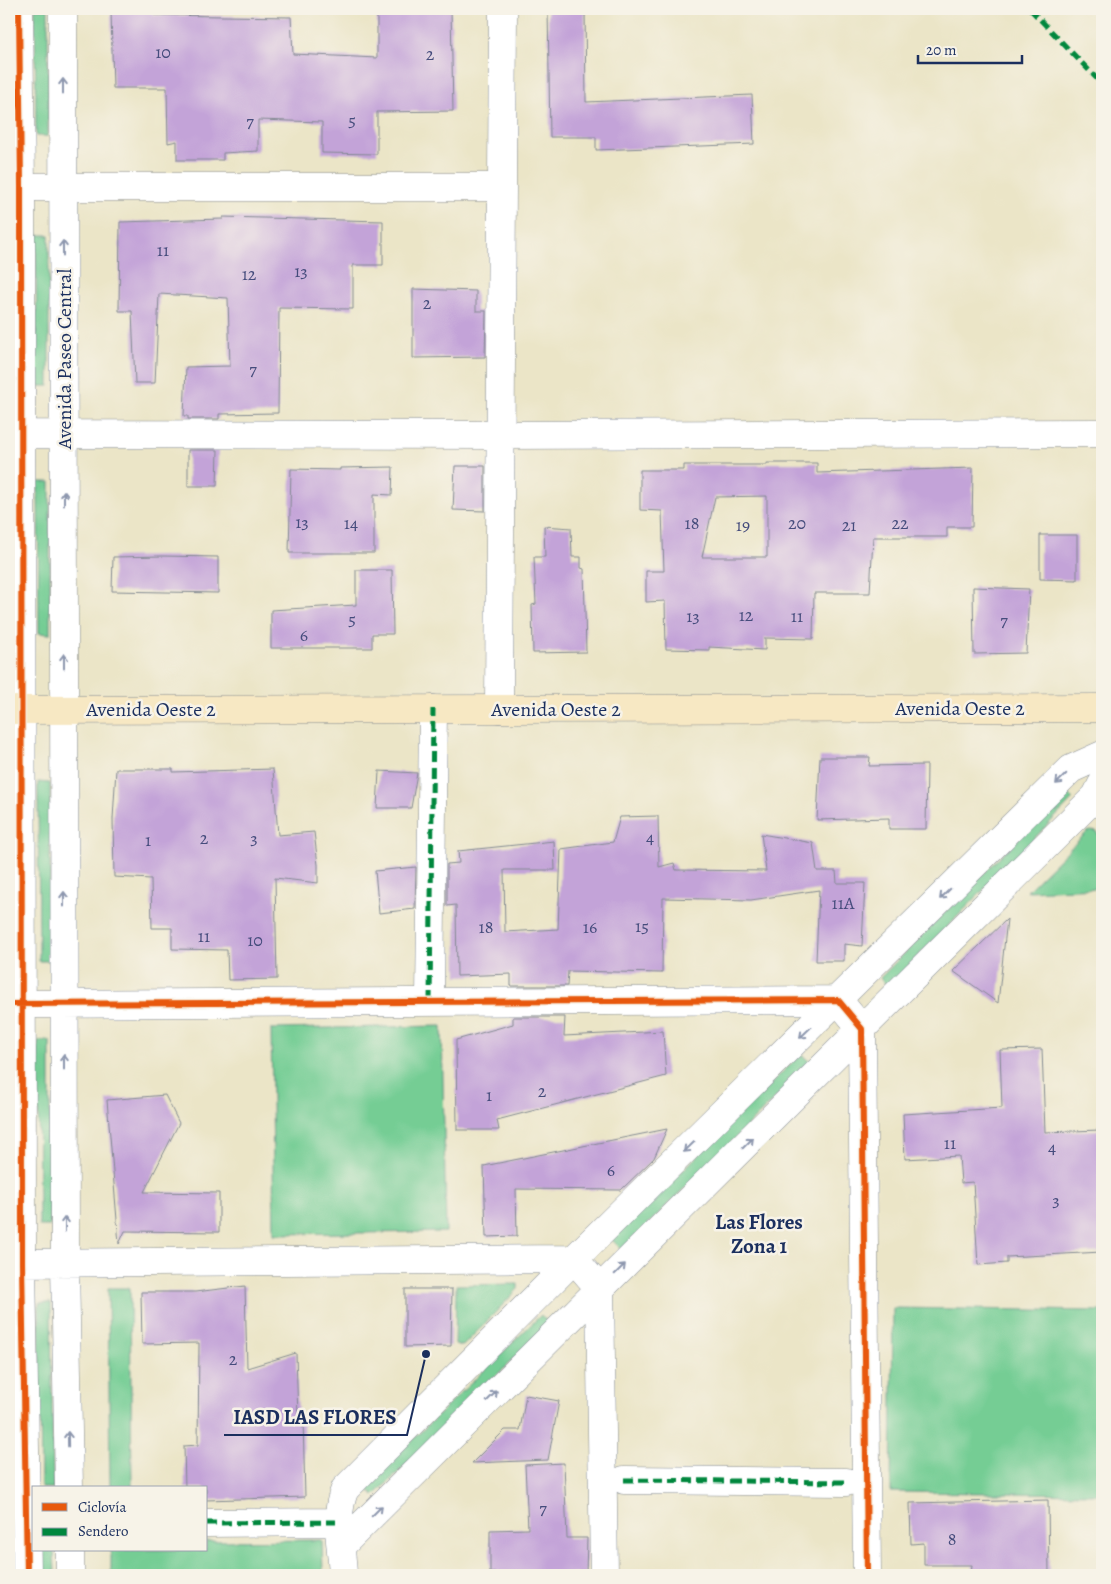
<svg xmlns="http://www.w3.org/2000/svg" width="1111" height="1584" viewBox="0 0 1111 1584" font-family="Alegreya,serif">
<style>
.green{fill:#74cd94;stroke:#487e79}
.building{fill:#c3a3d8;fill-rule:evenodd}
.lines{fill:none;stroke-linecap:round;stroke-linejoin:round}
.street-casing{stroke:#838a92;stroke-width:29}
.secondary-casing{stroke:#838a92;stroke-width:29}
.street{stroke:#fff;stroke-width:28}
.secondary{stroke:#f7e8c3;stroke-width:28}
.quiet{stroke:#00873e;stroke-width:5;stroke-dasharray:10 5;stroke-linecap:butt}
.cycleway-casing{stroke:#f7f3e8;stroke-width:9}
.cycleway{stroke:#e8590c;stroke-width:6}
.oneway{stroke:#8d97ae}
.labels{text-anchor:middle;stroke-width:5;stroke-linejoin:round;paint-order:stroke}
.number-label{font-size:18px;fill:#454c7c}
.street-label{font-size:20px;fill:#1b2f5e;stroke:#f7f3e8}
.neighbourhood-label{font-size:21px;font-weight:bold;fill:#1b2f5e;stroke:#f7f3e8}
.leader{fill:none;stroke:#1b2f5e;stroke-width:2}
.callout-dot{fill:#1b2f5e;stroke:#f7f3e8;stroke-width:2}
.callout-label{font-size:21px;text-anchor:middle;font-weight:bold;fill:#1b2f5e;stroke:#f7f3e8;stroke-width:5;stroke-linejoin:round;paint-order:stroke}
</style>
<rect width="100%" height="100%" fill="#f7f3e8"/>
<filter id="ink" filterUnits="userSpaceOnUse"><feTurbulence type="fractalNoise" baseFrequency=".02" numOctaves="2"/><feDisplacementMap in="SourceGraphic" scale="10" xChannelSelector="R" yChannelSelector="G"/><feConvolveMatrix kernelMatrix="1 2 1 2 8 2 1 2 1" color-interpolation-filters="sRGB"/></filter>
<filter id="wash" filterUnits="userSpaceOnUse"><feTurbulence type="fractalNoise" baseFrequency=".0096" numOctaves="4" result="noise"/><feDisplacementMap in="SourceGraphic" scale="20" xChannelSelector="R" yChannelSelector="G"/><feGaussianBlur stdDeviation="1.12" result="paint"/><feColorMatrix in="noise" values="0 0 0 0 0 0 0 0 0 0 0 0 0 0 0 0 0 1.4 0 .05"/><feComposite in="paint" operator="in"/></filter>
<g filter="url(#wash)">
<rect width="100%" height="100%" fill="#ebe5c7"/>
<path class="green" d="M35 9H48V136H36Z
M36 235H49V386H37Z
M38 482H50V634L39 633Z
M38 782 50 783V961H39Z
M1065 791 1073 799 888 987 880 978Z
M1091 831 1097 832 1100 837V888L1027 891 1087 832Z
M442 1026 446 1232 274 1234 271 1029Z
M38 1041H50V1226H39Z
M801 1054 811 1063 622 1250 612 1240Z
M518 1284V1289L463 1346 455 1344 456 1285Z
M108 1288H130L132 1488H110Z
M39 1303H51L53 1488H41Z
M893 1308 1102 1311V1494L891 1492Z
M541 1315 549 1324 374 1496 365 1486Z
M322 1540 323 1575H111V1550H206V1541Z
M42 1550H54L55 1575H42Z"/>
<g id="blocks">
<path class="building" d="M377 9H451L453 111 377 112V154L322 153V122L258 120V151L223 153V160H177V141L168 143 167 88H113L111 11 154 10V15L291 17 293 54 377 58Z
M548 9H585L586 102 752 95 754 144 596 150V137H550Z
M223 217 383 221V265H353V309L279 308 278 413 219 414V419H188V416H184L186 367 230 366 228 298 159 294 155 383H135L132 311H119L120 222 223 219Z
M413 289 476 291V311H486L485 357 413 358Z
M188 450H218L217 486H188Z
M767 463H817V473L973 468 972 527H947V537H873L870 593H814L813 639 765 638V650L709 647V650L666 649 665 601 646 602V571H664L662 511 640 510V470H684V465H767ZM767 496V557H702L715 497Z
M455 466H485V511L453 510Z
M393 467 392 495 374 494V553H289L291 469 340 470V468Z
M544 526 571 528 572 557H581V568L584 569 586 652 533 653 532 605 536 604 534 557H545Z
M1040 535H1077V580L1040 579Z
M162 556 218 557V593L112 591 113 557Z
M356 570H392L393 634H372V648H271V610L356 605Z
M973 587 1029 589 1026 653 974 654Z
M820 757H870L869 766 927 765 926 829H889V818L817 820Z
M116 769H173V772L273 769 278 835 314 832 318 865V883L275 878 277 979 228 980 227 950 172 949V928H152L151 879 114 877 113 819Z
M379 771 417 773 411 808H377Z
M658 816 659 867 674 863 676 870 766 871 761 834 813 843 817 871H836L837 883H865L862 946 844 944V961H816L819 890 751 900 663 898 662 973 568 971 567 986H511V974L457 976 456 905 447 906V864L459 863 458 851 554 841 555 870H504L505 932 558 929 561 849 613 842 620 817Z
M416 867 415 909 379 913 375 871Z
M1007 919 998 1003 953 971Z
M513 1017H565L564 1036 663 1031 666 1076 497 1120 499 1130H457L456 1040 513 1024Z
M1042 1049 1045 1132 1100 1130 1102 1252 1007 1257V1263L978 1265 973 1182 961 1183 959 1156 905 1159 903 1114 1002 1108 1000 1050Z
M165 1095 179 1123 144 1192 219 1193V1232L125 1231 119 1244 107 1100Z
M667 1129 654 1158 621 1190 516 1189 517 1236 486 1237 484 1166Z
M245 1286 247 1368 296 1353 298 1419H303L305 1497 206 1500V1488H185L184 1446 198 1445 199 1343 142 1344 141 1292H195Z
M405 1289H452L451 1346 405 1347Z
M526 1395 559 1401 548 1460 472 1463 505 1430H520Z
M564 1463 567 1538H587L586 1574 490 1573V1530L528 1529 525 1465Z
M1048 1500 1049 1575H971L972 1565H924V1543L911 1544 910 1503Z"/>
</g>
</g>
<g filter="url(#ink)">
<use href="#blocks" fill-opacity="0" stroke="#838a92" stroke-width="1"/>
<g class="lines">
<defs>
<path id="street" d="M19 9 21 187 22 1263 27 1575
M63 9 65 1263 69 1488
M9 187H501
M9 434 501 435 1102 433
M499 709 503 9
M430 1002 433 709
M9 1004 838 1000 862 1029 867 1575
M9 1263 574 1259 600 1289 604 1575
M624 1480 846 1482
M206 1523 338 1522
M342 1545 1096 796 1102 784
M70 1550V1575
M343 1575C342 1545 333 1517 345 1489L574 1259 1071 769 1102 755"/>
<path id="secondary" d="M9 710 1102 708"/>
</defs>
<use href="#street" class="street-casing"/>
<use href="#secondary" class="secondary-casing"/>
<use href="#street" class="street"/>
<use href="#secondary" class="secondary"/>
<path class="quiet" d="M1030 9 1102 84
M430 1002 433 709
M624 1480 846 1482
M206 1523 338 1522"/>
<defs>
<path id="cycleway" d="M19 9 21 187 22 1263 27 1575
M9 1004 838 1000 862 1029 867 1575"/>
</defs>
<use href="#cycleway" class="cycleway-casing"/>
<use href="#cycleway" class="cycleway"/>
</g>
<defs><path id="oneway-shaft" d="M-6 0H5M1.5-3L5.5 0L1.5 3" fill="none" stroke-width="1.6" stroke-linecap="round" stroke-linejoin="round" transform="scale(1.25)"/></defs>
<g class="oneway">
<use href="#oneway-shaft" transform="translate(63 86) rotate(-90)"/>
<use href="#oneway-shaft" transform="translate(63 248) rotate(-90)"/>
<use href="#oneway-shaft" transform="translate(64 498) rotate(-90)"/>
<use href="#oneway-shaft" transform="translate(64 661) rotate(-90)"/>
<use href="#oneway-shaft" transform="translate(1061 779) rotate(135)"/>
<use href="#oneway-shaft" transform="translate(945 894) rotate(135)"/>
<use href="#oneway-shaft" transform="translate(64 899) rotate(-90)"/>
<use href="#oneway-shaft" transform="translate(805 1033) rotate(136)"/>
<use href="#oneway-shaft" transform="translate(64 1062) rotate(-90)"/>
<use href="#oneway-shaft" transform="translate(748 1143) rotate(-45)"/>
<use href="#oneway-shaft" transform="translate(689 1147) rotate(136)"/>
<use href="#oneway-shaft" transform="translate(65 1224) rotate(-90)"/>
<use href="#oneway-shaft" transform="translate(620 1269) rotate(-45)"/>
<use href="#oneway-shaft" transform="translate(492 1396) rotate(-45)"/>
<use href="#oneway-shaft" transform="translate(68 1439) rotate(-91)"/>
<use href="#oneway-shaft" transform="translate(377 1511) rotate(-45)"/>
</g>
</g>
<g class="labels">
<g class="number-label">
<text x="163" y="58">10</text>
<text x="430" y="60">2</text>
<text x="352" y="126">5</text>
<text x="250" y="127">7</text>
<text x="163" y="256">11</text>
<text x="301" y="277">13</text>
<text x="249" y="280">12</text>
<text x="427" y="309">2</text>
<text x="253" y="375">7</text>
<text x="302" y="528">13</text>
<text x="351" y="529">14</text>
<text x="692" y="529">18</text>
<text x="797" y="529">20</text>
<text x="900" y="529">22</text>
<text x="743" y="531">19</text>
<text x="849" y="531">21</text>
<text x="746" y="621">12</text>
<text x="693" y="622">13</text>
<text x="797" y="622">11</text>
<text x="352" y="625">5</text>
<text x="1004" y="626">7</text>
<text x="304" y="641">6</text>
<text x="650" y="843">4</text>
<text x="204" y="844">2</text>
<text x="254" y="844">3</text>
<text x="148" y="846">1</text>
<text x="843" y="909">11A</text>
<text x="642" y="932">15</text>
<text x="486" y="933">18</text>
<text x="590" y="933">16</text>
<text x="204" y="942">11</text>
<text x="255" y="946">10</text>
<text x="542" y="1097">2</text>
<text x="489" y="1101">1</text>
<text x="950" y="1149">11</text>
<text x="1052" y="1153">4</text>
<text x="611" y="1176">6</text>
<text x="1056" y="1206">3</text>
<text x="233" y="1365">2</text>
<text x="543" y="1514">7</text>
<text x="952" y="1545">8</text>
</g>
<g class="street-label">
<text transform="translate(64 359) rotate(-90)" y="7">Avenida Paseo Central</text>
<text x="960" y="715">Avenida Oeste 2</text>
<text x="151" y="716">Avenida Oeste 2</text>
<text x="556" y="716">Avenida Oeste 2</text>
</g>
<g class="neighbourhood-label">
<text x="759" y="1229">Las Flores<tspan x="759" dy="24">Zona 1</tspan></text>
</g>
</g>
<path class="leader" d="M426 1354L407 1435H224"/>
<circle class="callout-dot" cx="426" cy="1354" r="5"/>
<g class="callout-label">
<text x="315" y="1424">IASD LAS FLORES</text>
</g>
<rect width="1111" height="1584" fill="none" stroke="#f7f3e8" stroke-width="30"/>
<rect x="32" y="1486" width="175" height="65" fill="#f7f3e8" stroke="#9fa5b1"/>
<rect x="42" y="1503" width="25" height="8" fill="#e8590c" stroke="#9fa5b1"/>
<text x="78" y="1512" font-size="15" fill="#1b2f5e">Ciclovía</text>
<rect x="42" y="1528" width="25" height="8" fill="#00873e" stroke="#9fa5b1"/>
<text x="78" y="1536" font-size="15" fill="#1b2f5e">Sendero</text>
<path d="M918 55v8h104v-8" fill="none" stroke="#1b2f5e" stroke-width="2.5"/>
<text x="926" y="55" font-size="15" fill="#1b2f5e" stroke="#f7f3e8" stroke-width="4" paint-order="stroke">20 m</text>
</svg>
